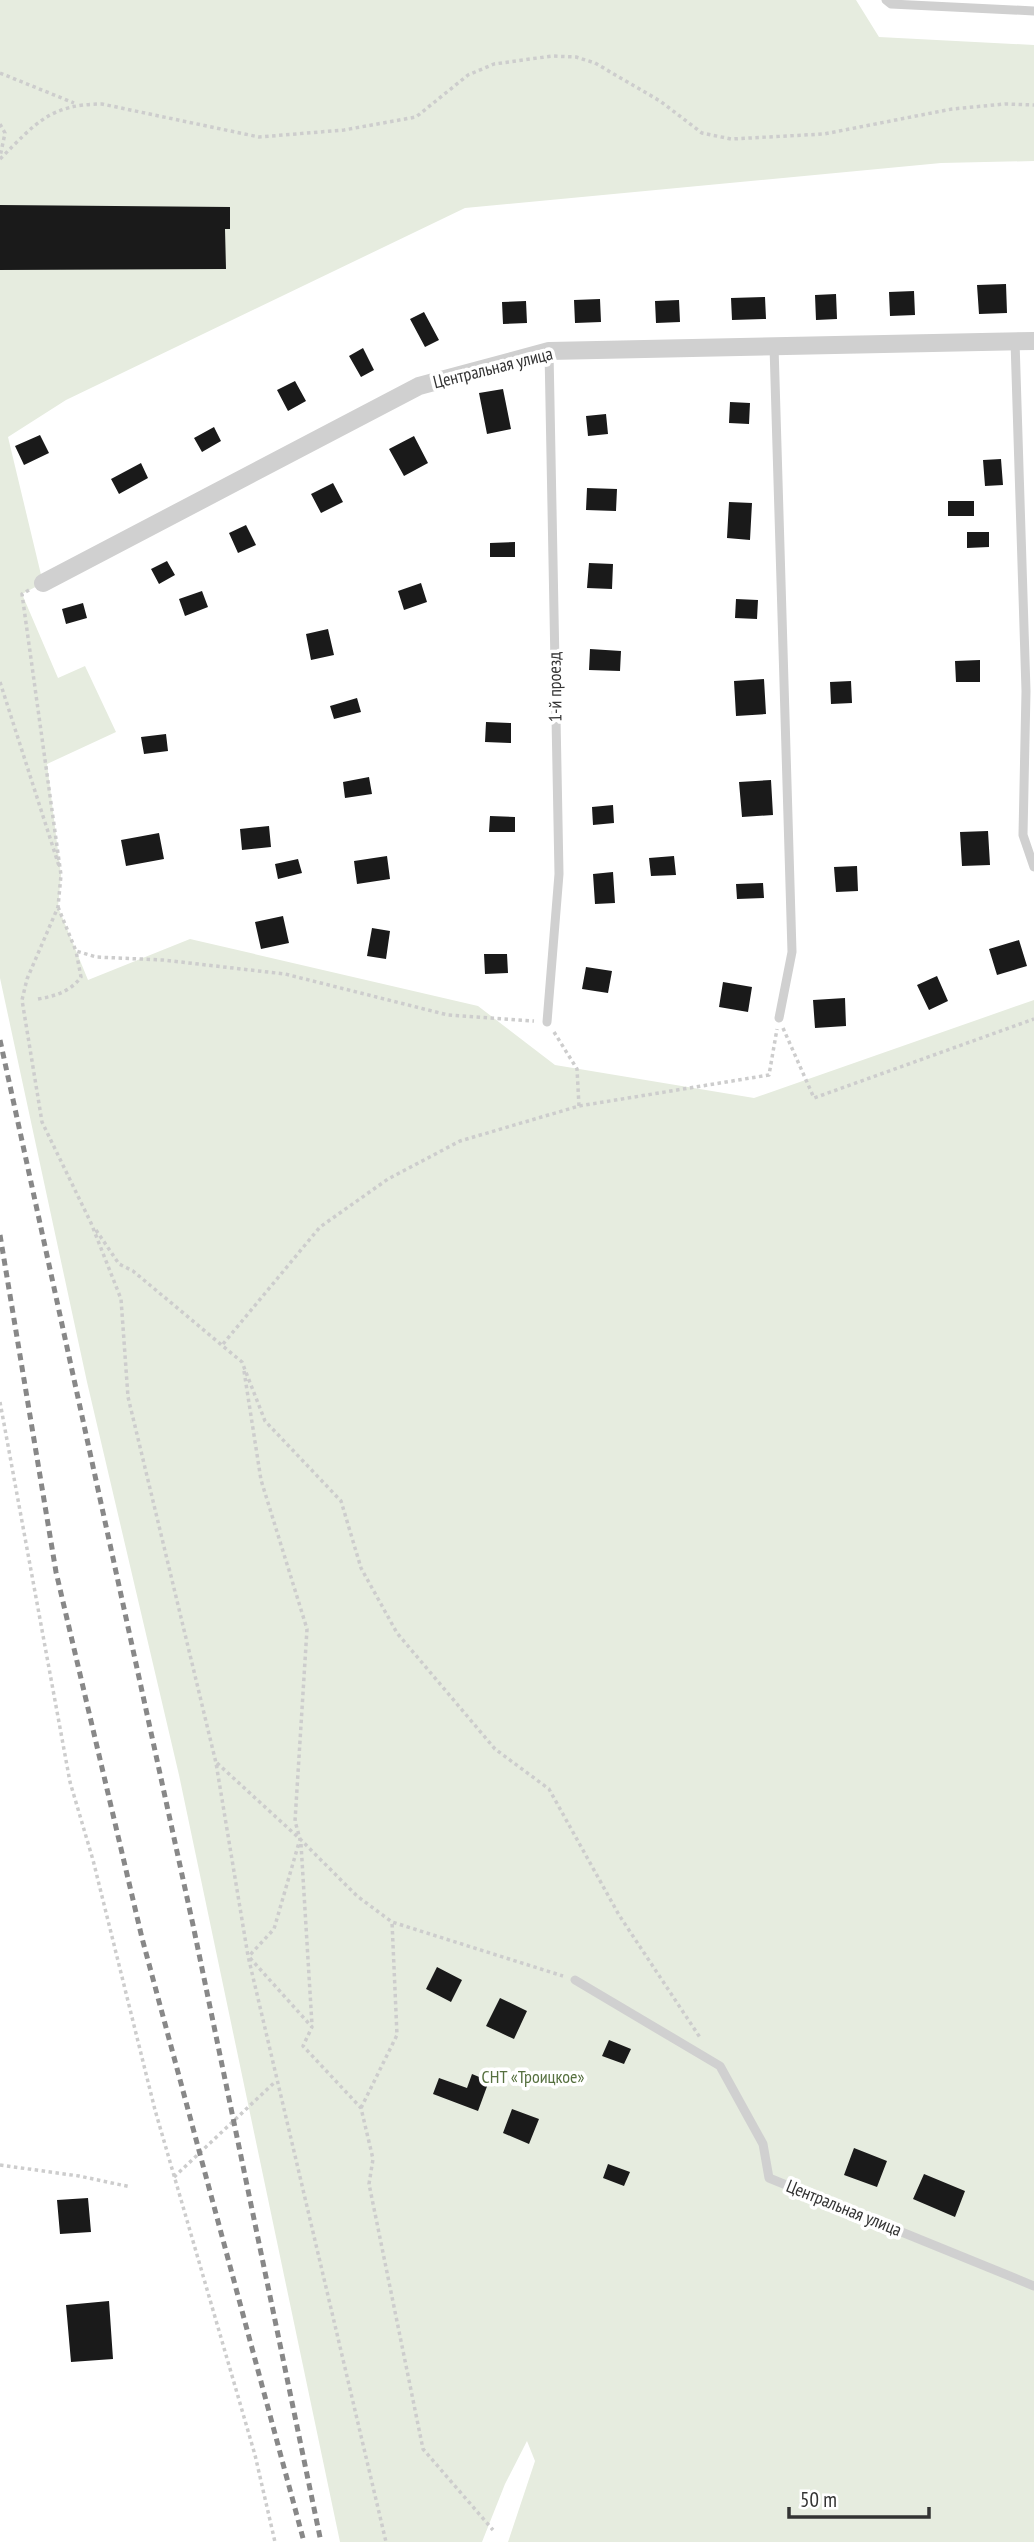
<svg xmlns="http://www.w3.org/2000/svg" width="1034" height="2542" viewBox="0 0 1034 2542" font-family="'PT Sans Narrow',sans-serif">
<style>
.green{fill:#e6ecdf}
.building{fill:#1a1a1a}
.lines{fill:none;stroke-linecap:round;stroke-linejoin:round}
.path{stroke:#cdcdcd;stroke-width:3.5;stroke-dasharray:3.5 3.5;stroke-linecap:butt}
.lane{stroke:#d0d0d0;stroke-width:9}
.street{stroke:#d0d0d0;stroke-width:18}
.rail{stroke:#888;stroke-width:5;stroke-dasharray:7 5;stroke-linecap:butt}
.labels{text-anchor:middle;stroke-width:7;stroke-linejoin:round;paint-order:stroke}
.street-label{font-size:18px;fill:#333;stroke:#fff}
.park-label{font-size:18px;fill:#56703f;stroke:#fff}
</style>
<rect width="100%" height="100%" fill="#fff"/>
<path class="green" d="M0 0H856L879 37 1034 45V161L941 163 465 208 66 400 8 437 43 583 22 594 58 678 85 666 116 732 47 764 61 875 58 907 88 980 190 939 478 1006 555 1065 754 1098 1034 1000V2542H508L535 2461 527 2441 505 2484 482 2542H340L179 1775 87 1382 0 978Z"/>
<path class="building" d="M0 205 230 207V229H225L226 269 0 270Z
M1006 284 1007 313 979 314 977 285Z
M914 291 915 315 890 316 889 292Z
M836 294 837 319 816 320 815 295Z
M765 297 766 319 732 320 731 298Z
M600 299 601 322 575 323 574 300Z
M679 300 680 322 656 323 655 301Z
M526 301 527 323 503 324 502 302Z
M424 312 439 340 425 347 410 319Z
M363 348 374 370 361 377 349 356Z
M295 381 306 401 288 411 277 390Z
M503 389 511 429 487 434 479 393Z
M730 402 750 403 749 424 729 423Z
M606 414 608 434 588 436 586 416Z
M214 427 221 441 202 452 194 438Z
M40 435 49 453 24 465 15 446Z
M414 436 428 463 404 476 389 449Z
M1001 459 1003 485 985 486 983 460Z
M141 463 148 478 119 494 111 479Z
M333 483 343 502 321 513 311 494Z
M587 488 617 489 616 511 586 510Z
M948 501H974V516H948Z
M729 502 752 503 750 540 727 538Z
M246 525 256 545 238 553 229 533Z
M967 532H989V547L967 548Z
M515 542V557H490V543Z
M167 561 175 575 159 584 151 569Z
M589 563 613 564 612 589 587 588Z
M421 583 427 602 404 610 398 591Z
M202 591 208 607 185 616 179 599Z
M736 599 758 600 757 619 735 618Z
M83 603 87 618 66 624 62 609Z
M328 629 334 655 311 660 306 634Z
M590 649 621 651 620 671 589 670Z
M980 660V682H956L955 661Z
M764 679 766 714 736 716 734 681Z
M851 681 852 703 831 704 830 682Z
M357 698 361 712 334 719 330 706Z
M486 722 511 723V743L485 742Z
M166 734 168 751 144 754 141 737Z
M369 777 372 794 345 798 343 782Z
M771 780 773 815 742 817 739 782Z
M613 805 614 823 593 825 592 807Z
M490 816 515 817V832H489Z
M269 826 271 847 242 850 240 829Z
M988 831 990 865 962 866 960 832Z
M159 833 164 859 126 866 121 840Z
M387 856 390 879 357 884 354 861Z
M674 856 676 875 651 876 649 858Z
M298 859 302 873 278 879 275 864Z
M857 866 858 891 836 892 834 867Z
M613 872 615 903 595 904 593 874Z
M763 883 764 898 737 899 736 884Z
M283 916 289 943 261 949 255 922Z
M372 928 390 931 386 959 367 956Z
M1019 940 1027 966 997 975 989 949Z
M484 954H507L508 973 485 974Z
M586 967 612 971 608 993 582 989Z
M937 976 948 1001 929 1010 917 985Z
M723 982 752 987 748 1012 719 1007Z
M845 998 846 1026 815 1028 813 1000Z
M437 1967 462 1980 451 2002 426 1989Z
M500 1998 527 2011 514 2039 486 2026Z
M609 2040 631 2049 624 2064 602 2056Z
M472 2074 489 2081 478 2111 433 2094 439 2078 467 2088Z
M512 2109 539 2119 529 2144 503 2133Z
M854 2148 887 2161 877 2187 844 2175Z
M608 2164 630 2172 624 2186 603 2178Z
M924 2174 965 2191 955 2217 913 2199Z
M88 2198 91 2232 60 2234 57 2200Z
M109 2301 113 2359 71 2362 66 2305Z"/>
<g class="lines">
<path class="path" d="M0 73 74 103
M0 124 5 133 0 157
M0 159C35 124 50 104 102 104L259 137 344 130 416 117 468 75 494 64 552 56 576 57 595 63 660 101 702 133 731 139 824 134 952 109 1005 104 1034 105
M29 590 22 594 61 875 58 907 27 979 22 1000 42 1122 91 1223 121 1299 128 1397 216 1763 248 1956 386 2542
M0 682 59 866
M58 907 76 951 96 957 163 960 285 974 448 1015 534 1021
M38 999C55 996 70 992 81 977L76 951
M783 1028 814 1098 1034 1019
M554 1032 577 1069 579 1106
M96 1230 119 1264 133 1271 242 1362 265 1421 341 1501 361 1568 397 1633 495 1749 549 1789 619 1915 701 2039
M223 1344 320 1227 388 1179 460 1141 579 1106 769 1075 777 1029
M244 1371 261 1480 307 1629 295 1821 300 1839 274 1929 249 1956
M0 1402 70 1782 93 1860 155 2110 255 2455 275 2542
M217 1763 300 1839 357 1896 392 1922 563 1976
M301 1844 312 2025
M250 1958 312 2027 303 2046 361 2108 373 2159 369 2184 423 2449 493 2530
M361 2108 397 2035 392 1922
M0 2165 79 2176 131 2187
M174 2177 276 2081"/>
<path class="lane" d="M886 0 891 4 1034 11
M1015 341 1026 691 1023 835 1034 867
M774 346 792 952 779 1018
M547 1022 559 874 549 351
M575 1980 720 2066 763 2144 769 2178 1034 2286"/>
<path class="street" d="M43 583 419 386 549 351 1034 341"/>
<path class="rail" d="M0 1040 193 1925 321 2542
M0 1235 56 1572 142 1938 304 2542"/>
</g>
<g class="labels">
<g class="street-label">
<text transform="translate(493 368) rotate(-14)" y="6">Центральная улица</text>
<text transform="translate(555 687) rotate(-91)" y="6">1-й проезд</text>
<text transform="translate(844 2208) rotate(22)" y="6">Центральная улица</text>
</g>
<g class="park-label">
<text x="533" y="2083">СНТ «Троицкое»</text>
</g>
</g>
<path d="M789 2507v10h140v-10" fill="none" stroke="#333333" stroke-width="3.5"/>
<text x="800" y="2507" font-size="21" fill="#333333" stroke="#ffffff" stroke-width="5" paint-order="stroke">50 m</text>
</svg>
